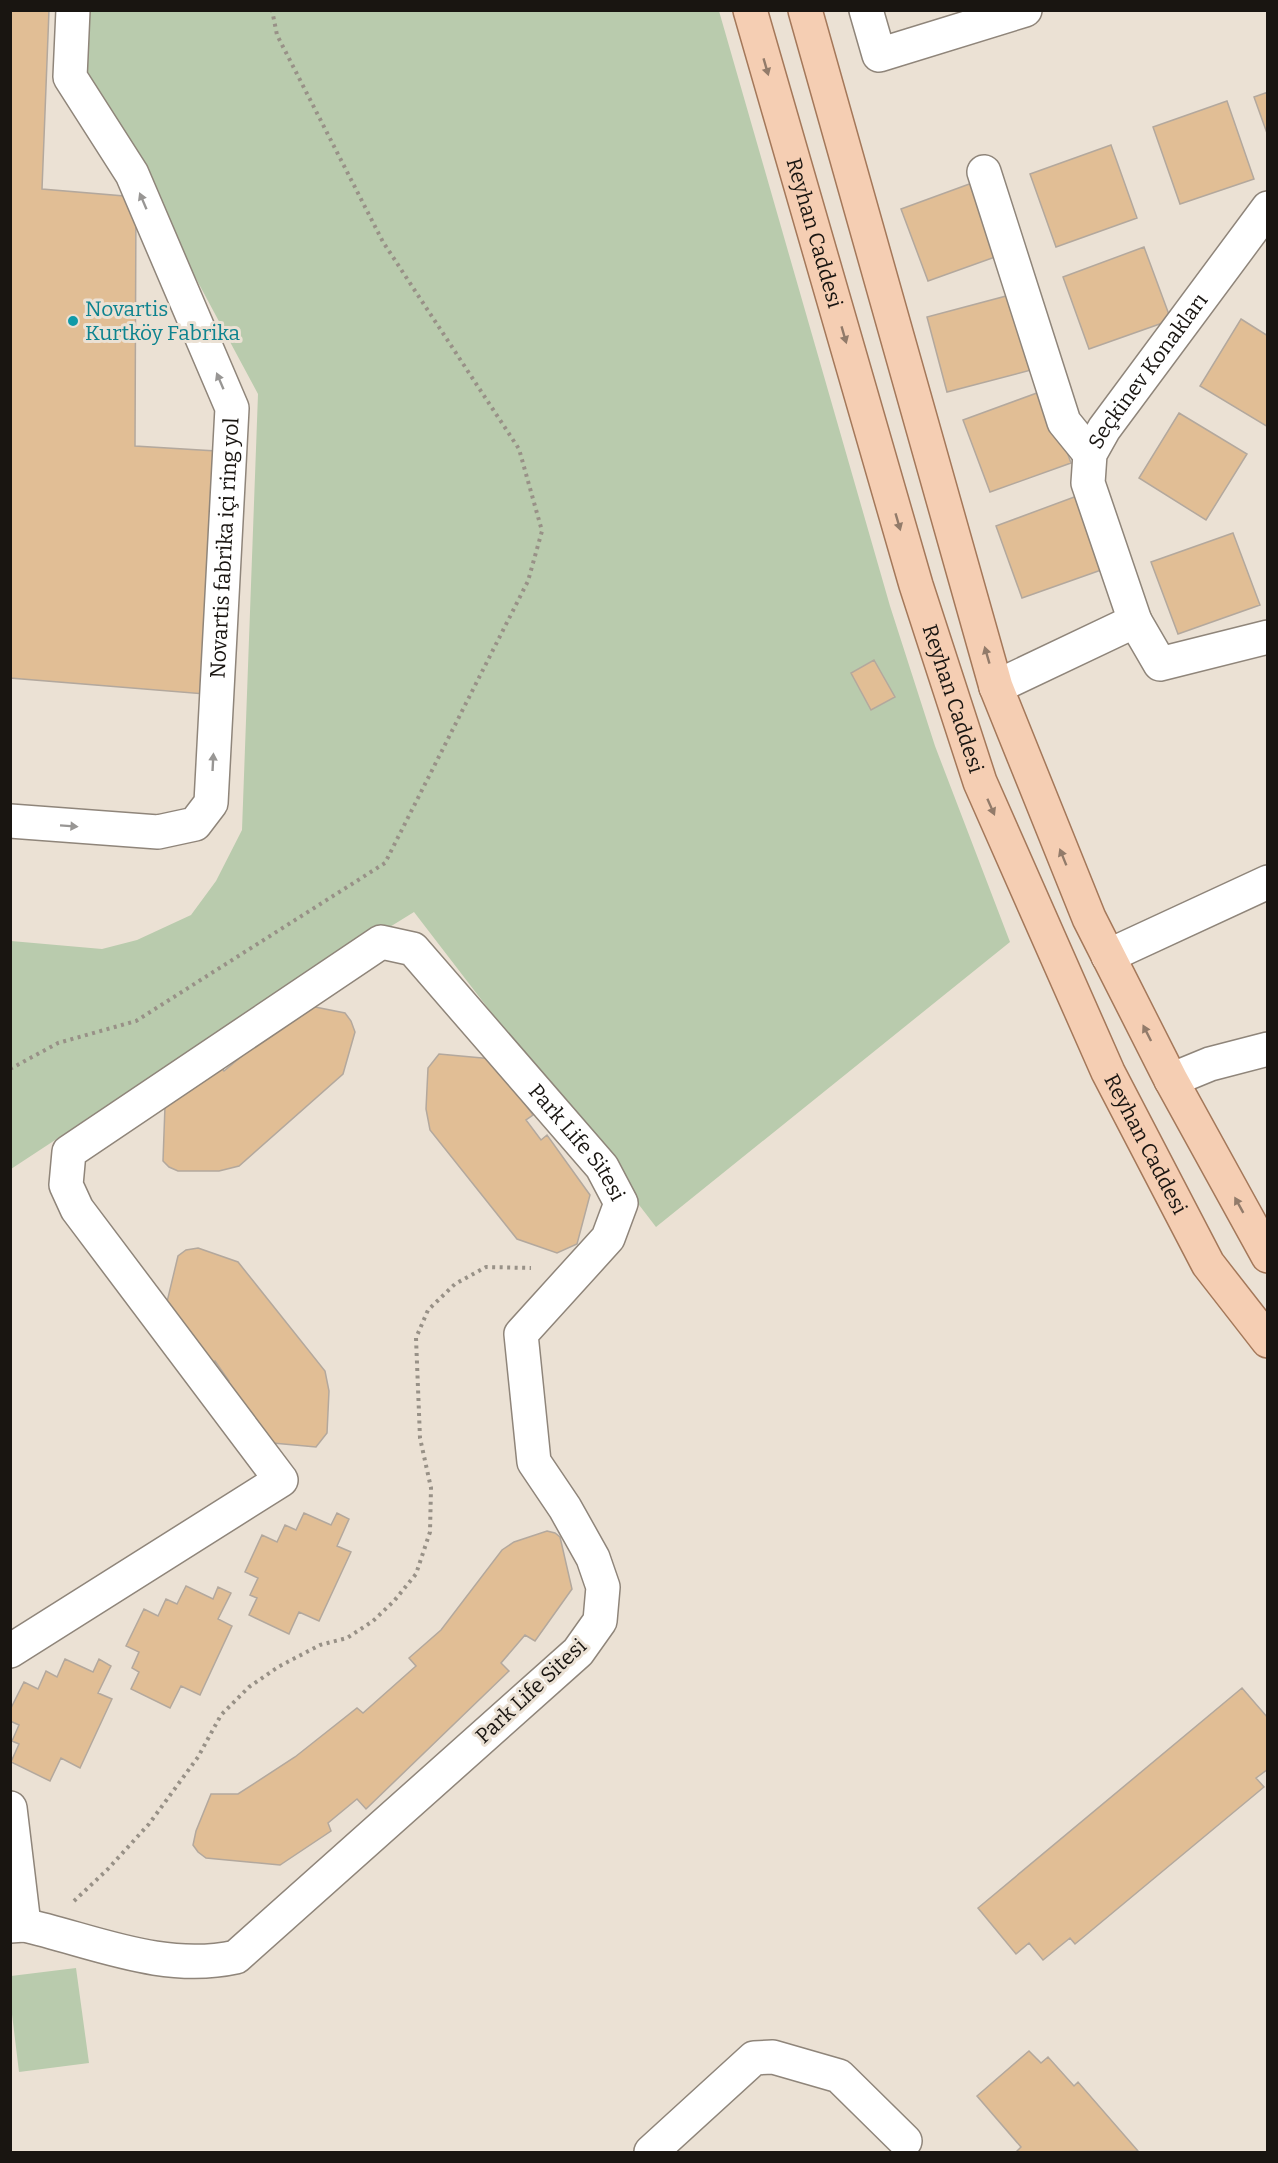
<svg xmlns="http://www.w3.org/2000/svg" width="1278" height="2163" viewBox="0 0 1278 2163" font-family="Bitter,serif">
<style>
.green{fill:#b9cbad}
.building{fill:#e1be95;stroke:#b3a89d;stroke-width:1.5}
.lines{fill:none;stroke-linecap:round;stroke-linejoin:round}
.minor-casing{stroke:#8f857a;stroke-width:36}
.major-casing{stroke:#a4785a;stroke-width:36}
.path{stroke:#989187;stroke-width:4;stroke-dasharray:3 4.5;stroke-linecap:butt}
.minor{stroke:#fff;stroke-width:33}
.major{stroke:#f5ceb3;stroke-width:33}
.oneway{fill:#927b6a}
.oneway2{fill:#989694}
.culture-dot{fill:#0f9aa8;stroke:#ebe1d4;stroke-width:2}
.labels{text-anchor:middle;stroke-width:6;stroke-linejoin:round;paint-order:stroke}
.street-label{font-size:21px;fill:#191511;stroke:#ebe1d4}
.culture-label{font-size:21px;fill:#0d838f;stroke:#ebe1d4;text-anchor:start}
</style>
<rect width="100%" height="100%" fill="#ebe1d4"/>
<path class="green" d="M87 11H719L890 606 935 746 1010 942 656 1227 414 912 215 1035 11 1169V941L102 949 137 940 191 915 216 881 242 830 258 394 84 70Z
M76 1968 89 2063 19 2072 11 2006V1976Z"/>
<path class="building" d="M10 10H49L42 189 136 197 135 446 216 451 205 694 10 678Z
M1268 92V136L1254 97Z
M1227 101 1254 179 1180 204 1153 127Z
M1111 145 1137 218 1056 247 1030 174Z
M983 179 1009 252 928 281 901 209Z
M1144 247 1171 320 1089 349 1063 277Z
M1010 295 1031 370 947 392 927 317Z
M1241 319 1268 336V427L1200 386Z
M1045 390 1071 463 990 492 963 420Z
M1179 413 1247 454 1206 520 1139 478Z
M1077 496 1104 569 1022 598 996 526Z
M1233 533 1260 605 1178 634 1151 562Z
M874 660 895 697 871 710 851 673Z
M295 1003 345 1013 351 1021 355 1032 343 1074 239 1166 219 1171H178L169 1167 163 1161 165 1106 218 1063 224 1071 243 1055 239 1049Z
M439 1054 493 1059 533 1115 526 1120 541 1140 547 1135 590 1195 577 1244 557 1253 517 1239 430 1130 426 1109 428 1068Z
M198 1248 238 1262 325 1371 329 1391 327 1433 316 1447 262 1442 222 1386 229 1381 215 1361 208 1365 166 1306 178 1256 186 1250Z
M304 1513 331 1525 337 1513 349 1519 337 1546 351 1552 319 1621 299 1612 289 1634 249 1615 257 1598 250 1595 258 1578 245 1572 262 1535 277 1542 285 1525 296 1530Z
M547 1531 555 1533 560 1537 572 1589 535 1641 525 1635 501 1663 509 1671 366 1809 357 1799 328 1823 331 1831 280 1865 206 1858 198 1852 193 1845 196 1831 211 1794H238L295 1757 357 1708 363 1713 416 1666 409 1658 441 1630 502 1550 514 1542Z
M186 1586 213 1599 218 1587 231 1593 218 1619 232 1626 200 1695 181 1686 170 1708 131 1689 139 1672 132 1668 139 1652 126 1646 144 1609 158 1616 166 1599 177 1604Z
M65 1659 93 1672 99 1659 111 1666 98 1693 112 1699 80 1768 61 1758 50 1781 11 1762 19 1744 12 1741 19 1725 10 1721V1710L24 1682 38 1689 46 1671 57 1677Z
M1242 1688 1268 1718V1769L1256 1778 1264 1787 1075 1944 1070 1938 1043 1960 1029 1943 1016 1954 978 1908Z
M1029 2051 1041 2063 1048 2057 1074 2086 1078 2082 1138 2151 1016 2152 1021 2147 977 2096Z"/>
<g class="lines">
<defs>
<g id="minor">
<path d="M866 10 879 55 1025 10"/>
<path d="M984 172 1064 422 1090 454"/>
<path id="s1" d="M1135 621 1088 483 1090 454 1104 429 1268 208"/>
<path d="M996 687 1135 621 1160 664 1268 637"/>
<path id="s2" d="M10 821 158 832 195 824 211 803 232 408 132 174 70 77 73 10"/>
<path d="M1108 956 1268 882"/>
<path d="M1171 1080 1210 1064 1268 1049"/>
<path id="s3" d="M10 1651 281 1480 77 1209 66 1185 69 1152 381 942 413 949 602 1167 621 1203 608 1238 521 1334 534 1462 565 1508 593 1558 603 1587 600 1621 578 1652 236 1957C163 1973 94 1941 24 1925L10 1926"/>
<path d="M10 1808 24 1925"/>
<path d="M651 2152 754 2058 773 2057 839 2076 905 2141"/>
</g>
<g id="major">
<path id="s4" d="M750 10 916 585 980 782 1108 1072 1208 1264 1268 1341"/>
<path d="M805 10 996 687 1089 918 1171 1080 1268 1256"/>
</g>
</defs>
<use href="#minor" class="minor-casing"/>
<use href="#major" class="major-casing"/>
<path class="path" d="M10 1069 58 1043 136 1021 385 863 528 581 542 531 519 449 383 242 277 35 272 10
M74 1901 107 1870 149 1824 198 1757 221 1715 249 1687 278 1667 320 1645 347 1638 373 1621 394 1601 416 1574 430 1532 431 1488 420 1438 416 1338 428 1310 455 1284 486 1267 531 1268"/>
<use href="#minor" class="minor"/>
<use href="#major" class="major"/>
</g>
<defs><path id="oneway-solid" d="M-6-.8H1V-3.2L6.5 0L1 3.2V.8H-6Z" transform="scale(1.5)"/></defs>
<g class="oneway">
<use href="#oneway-solid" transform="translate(766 67) rotate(74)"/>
<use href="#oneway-solid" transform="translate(844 335) rotate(74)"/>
<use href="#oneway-solid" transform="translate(898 522) rotate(74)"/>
<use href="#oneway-solid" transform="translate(987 655) rotate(-106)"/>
<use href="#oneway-solid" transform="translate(991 807) rotate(66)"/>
<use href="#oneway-solid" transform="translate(1063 857) rotate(-112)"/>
<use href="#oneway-solid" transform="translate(1147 1033) rotate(-117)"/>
<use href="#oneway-solid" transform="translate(1239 1205) rotate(-119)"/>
</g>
<g class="oneway2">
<use href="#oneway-solid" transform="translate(143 201) rotate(-113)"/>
<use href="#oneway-solid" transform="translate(220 381) rotate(-113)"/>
<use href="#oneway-solid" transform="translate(213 762) rotate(-87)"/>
<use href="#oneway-solid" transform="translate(69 826) rotate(4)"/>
</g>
<circle class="culture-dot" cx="73" cy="321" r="6"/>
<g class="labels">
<g class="street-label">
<text dy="7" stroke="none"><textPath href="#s4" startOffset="232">Reyhan Caddesi</textPath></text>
<text dy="7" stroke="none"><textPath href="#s1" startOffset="276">Seçkinev Konakları</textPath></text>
<text dy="7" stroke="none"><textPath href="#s2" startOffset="468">Novartis fabrika içi ring yol</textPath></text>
<text dy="7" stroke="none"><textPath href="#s4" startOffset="718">Reyhan Caddesi</textPath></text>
<text dy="7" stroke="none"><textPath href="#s3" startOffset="1382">Park Life Sitesi</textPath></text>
<text dy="7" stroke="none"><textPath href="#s4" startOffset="1204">Reyhan Caddesi</textPath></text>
<text transform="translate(531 1691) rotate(-43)" y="7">Park Life Sitesi</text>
</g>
<g class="culture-label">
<text x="85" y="316">Novartis<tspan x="85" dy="24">Kurtköy Fabrika</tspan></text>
</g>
</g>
<rect width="1278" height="2163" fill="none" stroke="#191511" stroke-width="24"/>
</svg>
